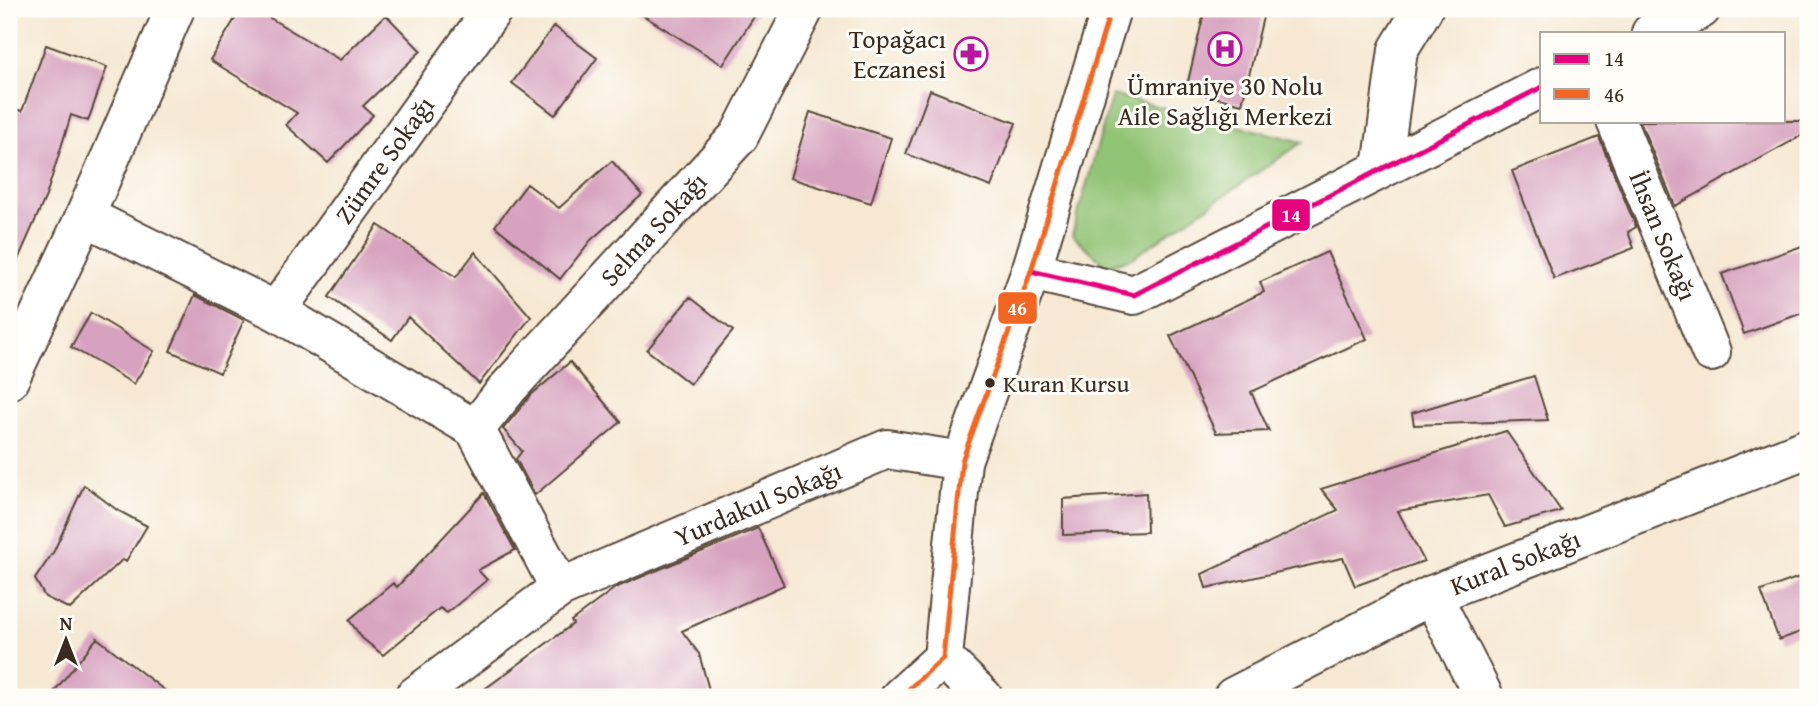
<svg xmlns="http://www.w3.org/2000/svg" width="1817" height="706" viewBox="0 0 1817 706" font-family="'Gentium Book Plus',serif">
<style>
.green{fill:#91c374;stroke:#667649;stroke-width:2}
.building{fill:#d7a2bf}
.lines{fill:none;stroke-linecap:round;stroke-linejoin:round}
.minor-casing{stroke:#574639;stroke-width:42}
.tertiary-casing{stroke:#574639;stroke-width:42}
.minor{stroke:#fff;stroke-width:38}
.tertiary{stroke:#fff;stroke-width:38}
.bus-1-casing{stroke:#fdfcf7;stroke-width:10}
.bus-2-casing{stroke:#fdfcf7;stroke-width:10}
.bus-1{stroke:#e5007d;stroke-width:5}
.bus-2{stroke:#f26522;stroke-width:5}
.bus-dot{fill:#3b2a1e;stroke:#fdfcf7;stroke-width:2.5}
.labels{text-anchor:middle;stroke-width:6;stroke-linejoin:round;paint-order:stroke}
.bus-label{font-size:24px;fill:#3b2a1e;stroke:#fdfcf7;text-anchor:start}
.poi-label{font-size:26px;fill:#3b2a1e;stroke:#fdfcf7;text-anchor:end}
.street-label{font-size:26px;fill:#3b2a1e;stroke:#fdfcf7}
.line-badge{stroke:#fdfcf7;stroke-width:2.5}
.badge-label{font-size:19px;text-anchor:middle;font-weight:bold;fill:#fff}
</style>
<rect width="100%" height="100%" fill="#fdfcf7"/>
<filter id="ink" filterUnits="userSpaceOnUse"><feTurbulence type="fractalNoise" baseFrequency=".0143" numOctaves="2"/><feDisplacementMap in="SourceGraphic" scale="14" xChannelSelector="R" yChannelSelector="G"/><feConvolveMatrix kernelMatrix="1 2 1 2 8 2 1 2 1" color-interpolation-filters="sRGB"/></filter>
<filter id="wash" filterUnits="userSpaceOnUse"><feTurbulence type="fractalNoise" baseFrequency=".00686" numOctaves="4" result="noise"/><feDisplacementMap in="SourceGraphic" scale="28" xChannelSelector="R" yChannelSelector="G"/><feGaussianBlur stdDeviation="1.57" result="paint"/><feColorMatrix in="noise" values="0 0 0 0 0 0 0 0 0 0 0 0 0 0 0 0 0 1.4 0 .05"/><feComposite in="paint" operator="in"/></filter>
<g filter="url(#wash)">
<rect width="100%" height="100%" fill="#f6e8d3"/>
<path class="green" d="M1112 95 1303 142 1132 258 1107 266 1072 235Z"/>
<g id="blocks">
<path class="building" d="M241 9H255L340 60 386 15 421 51 363 106 373 115 328 163 286 125 297 113 210 60Z
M633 9H759L723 65Z
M1205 9H1265L1242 104 1186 90Z
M554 26 597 58 555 115 512 83Z
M46 45 107 67 88 121 71 115 46 196 9 280V107L22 111Z
M930 90 1016 123 991 187 906 154Z
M810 112 891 138 871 203 790 178Z
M1643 121H1808V132L1675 206 1640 122Z
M1599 137 1636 227 1628 232 1634 248 1554 279 1512 171Z
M612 161 642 195 591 240 560 279 495 226 527 184 559 208Z
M378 225 456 277 475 252 531 317 479 384 408 317 392 340 329 297Z
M1808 244V311L1744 334 1722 274Z
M1327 252 1367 339 1251 392 1269 431 1216 433 1170 336 1264 292 1260 282Z
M195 295 244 320 220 373 170 351Z
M690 297 733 331 690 384 647 350Z
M91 313 154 351 134 384 71 347Z
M570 362 621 422 535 495 516 459 522 451 503 429 531 395Z
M1534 376 1548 420 1414 425 1412 413Z
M1506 431 1561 511 1505 527 1488 495 1398 511 1424 561 1355 586 1343 558 1206 588 1202 574 1338 510 1321 489Z
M84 485 117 510 147 526 126 561 122 560 70 609 45 597 35 579 54 551Z
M484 493 515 550 478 570 487 580 447 613 440 608 383 655 362 638 349 620 393 583 397 587Z
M1146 493 1147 532 1063 535V499Z
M758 528 784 585 682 631 699 654 711 697H474L573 624 571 621 615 588Z
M1808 574V629L1779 640 1761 591Z
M97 638 173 697H50Z"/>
</g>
</g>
<g filter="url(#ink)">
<use href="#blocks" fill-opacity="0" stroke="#574639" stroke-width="2"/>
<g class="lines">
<defs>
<g id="minor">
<path d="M1651 33 1701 9"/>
<path id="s1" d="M1616 121 1711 352"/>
<path d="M1382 168 1398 50 1423 9"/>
<path d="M85 216 276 311 475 429 560 588 414 697"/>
<path d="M1031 271 1134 295 1542 87"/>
<path id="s2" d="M276 311 493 9"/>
<path d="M9 380 85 216 175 9"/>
<path id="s3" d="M475 429 508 388 739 136 804 9"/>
<path id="s4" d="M560 588 887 449 962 461"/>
<path d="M1432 595 1484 697"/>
<path id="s5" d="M1233 697 1432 595 1808 448"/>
</g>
<path id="tertiary" d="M943 658 983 697
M900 697 943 658 962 461 1031 271 1111 9"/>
</defs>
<use href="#minor" class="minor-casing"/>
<use href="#tertiary" class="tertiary-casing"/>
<use href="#minor" class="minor"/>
<use href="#tertiary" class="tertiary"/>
<defs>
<path id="bus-1" d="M1031 271 1134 295 1542 87"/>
<path id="bus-2" d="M900 697 943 658 962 461 1031 271 1111 9"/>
</defs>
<use href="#bus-1" class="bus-1-casing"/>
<use href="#bus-2" class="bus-2-casing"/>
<use href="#bus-1" class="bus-1"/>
<use href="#bus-2" class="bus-2"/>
</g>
</g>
<defs>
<symbol id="hospital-ring" viewBox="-11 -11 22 22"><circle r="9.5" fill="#fdfcf7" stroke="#b5179e" stroke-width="1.5"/><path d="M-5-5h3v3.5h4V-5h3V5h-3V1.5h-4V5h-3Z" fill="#b5179e"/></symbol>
<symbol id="pharmacy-ring" viewBox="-11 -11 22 22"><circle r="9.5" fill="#fdfcf7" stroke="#b5179e" stroke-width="1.5"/><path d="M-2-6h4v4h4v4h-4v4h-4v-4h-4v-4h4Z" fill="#b5179e"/></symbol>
</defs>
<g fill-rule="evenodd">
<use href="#hospital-ring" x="1206" y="30" width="38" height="38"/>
<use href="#pharmacy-ring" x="952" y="35" width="38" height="38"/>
</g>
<circle class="bus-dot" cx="990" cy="383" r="6"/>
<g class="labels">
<g class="bus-label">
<text x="1003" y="392">Kuran Kursu</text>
</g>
<g class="poi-label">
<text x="946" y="48">Topağacı<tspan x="946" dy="30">Eczanesi</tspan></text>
<text x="1225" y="95" text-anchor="middle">Ümraniye 30 Nolu<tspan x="1225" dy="30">Aile Sağlığı Merkezi</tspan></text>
</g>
<g class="street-label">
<text dy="9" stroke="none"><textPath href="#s2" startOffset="186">Zümre Sokağı</textPath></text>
<text dy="9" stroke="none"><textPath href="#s3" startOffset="268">Selma Sokağı</textPath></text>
<text dy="9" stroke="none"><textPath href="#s1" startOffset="124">İhsan Sokağı</textPath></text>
<text dy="9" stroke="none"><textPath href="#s4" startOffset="215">Yurdakul Sokağı</textPath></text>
<text dy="9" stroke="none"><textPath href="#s5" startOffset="313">Kural Sokağı</textPath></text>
</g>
</g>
<g class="line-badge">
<rect x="1271" y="198" width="40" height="34" rx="7" fill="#e5007d"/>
<rect x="997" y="291" width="41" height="34" rx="7" fill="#f26522"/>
</g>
<g class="badge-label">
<text x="1291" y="222">14</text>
<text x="1017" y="315">46</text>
</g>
<rect width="1817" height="706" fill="none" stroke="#fdfcf7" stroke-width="35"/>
<rect x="1540" y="32" width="245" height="91" fill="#fdfcf7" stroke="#afa8a0" stroke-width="2"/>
<rect x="1554" y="54" width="35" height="10" fill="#e5007d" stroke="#afa8a0" stroke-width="2"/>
<text x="1604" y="66" font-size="21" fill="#3b2a1e">14</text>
<rect x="1554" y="89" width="35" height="10" fill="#f26522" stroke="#afa8a0" stroke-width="2"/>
<text x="1604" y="102" font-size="21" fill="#3b2a1e">46</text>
<g transform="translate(66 640)" stroke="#fdfcf7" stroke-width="5" paint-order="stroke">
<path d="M0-5L12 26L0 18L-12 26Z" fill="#3b2a1e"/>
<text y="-10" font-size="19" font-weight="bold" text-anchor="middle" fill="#3b2a1e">N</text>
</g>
</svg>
